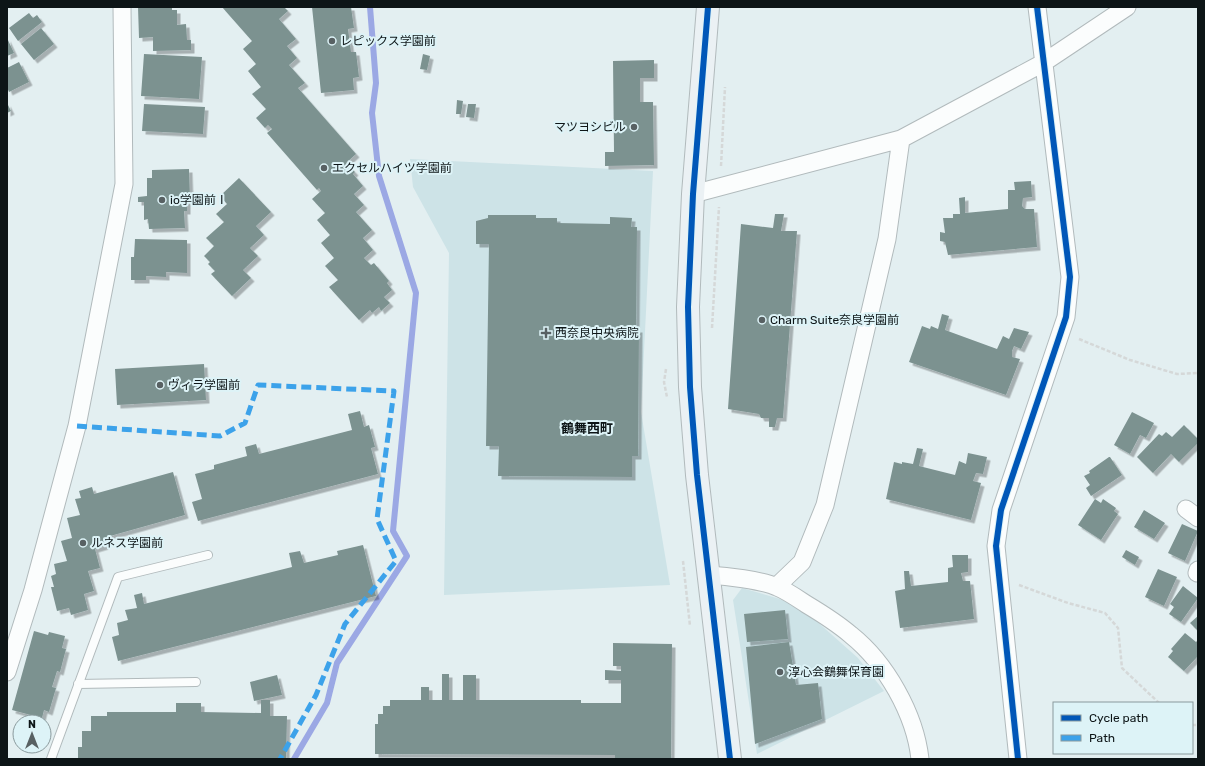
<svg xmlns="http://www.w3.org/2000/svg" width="1205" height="766" viewBox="0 0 1205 766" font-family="Rubik,'Noto Sans JP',sans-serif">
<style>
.built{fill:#cde3e7}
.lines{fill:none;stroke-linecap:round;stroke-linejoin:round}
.stream{stroke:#9ba8e4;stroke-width:6}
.building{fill:#7c9290;filter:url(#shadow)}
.lane-casing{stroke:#b1babc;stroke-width:10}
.street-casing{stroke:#b1babc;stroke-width:19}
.secondary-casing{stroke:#b1babc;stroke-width:24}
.path{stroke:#d5d8d8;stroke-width:2.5;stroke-dasharray:4 2;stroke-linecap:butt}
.lane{stroke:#fbfdfd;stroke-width:8}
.street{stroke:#fbfdfd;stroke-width:17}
.secondary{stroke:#ebf1f4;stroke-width:22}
.quiet{stroke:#3ca2ea;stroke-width:5;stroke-dasharray:10 5;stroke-linecap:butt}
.cycleway-casing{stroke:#ddf3f7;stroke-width:8}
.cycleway{stroke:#0057b8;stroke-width:6}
.poi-dot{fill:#586163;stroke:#ddf3f7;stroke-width:1.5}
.labels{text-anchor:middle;stroke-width:4;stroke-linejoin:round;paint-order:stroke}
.poi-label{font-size:12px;fill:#0d1517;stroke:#ddf3f7;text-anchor:start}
.neighbourhood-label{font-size:13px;font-weight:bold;fill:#0d1517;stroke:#ddf3f7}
</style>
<defs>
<filter id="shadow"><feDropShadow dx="3.5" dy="3.5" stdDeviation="0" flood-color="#0004"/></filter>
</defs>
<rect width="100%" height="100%" fill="#e3eff1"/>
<path class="built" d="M410 159 653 171 641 412 670 585 444 595 449 253 413 187Z
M742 588 780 599 804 610 858 658 884 691 757 754 733 600Z"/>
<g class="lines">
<path class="stream" d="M294 759 327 703 337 663 407 556 393 531 416 293 379 176 372 113 376 83 370 7"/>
</g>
<path class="building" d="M138 7H172V10H177V25L186 24 187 40H191V50L153 51V37L139 38Z
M222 7H284L288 11 279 19 296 39 287 46 297 58 289 65 305 83 298 88 356 154 346 163 355 172 353 174 363 186 354 194 364 205 356 212 372 230 363 238 373 250 364 258 371 265 374 263 389 281 387 283 392 290 384 297 390 303 381 311 379 307 372 313 370 310 359 320 329 287 338 280 325 266 334 258 321 243 330 235 317 220 325 213 312 199 321 191 319 188 317 190 267 133 272 129 268 125 265 128 256 118 266 109 252 94 261 87 248 71 256 64 243 49 252 41Z
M312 7H351L354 28 348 29 351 52H356L359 77 353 78 354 90 321 93Z
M29 13 33 18 37 15 42 22 18 41 9 28Z
M41 28 54 44 34 60 21 44Z
M7 38 14 53 7 56Z
M144 54 202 57 199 99 141 96Z
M423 54 430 56 427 70 420 69Z
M654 60V78H640V102H653L654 165 605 166V152H614L613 61Z
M19 62 29 82 9 92 7 87V68Z
M457 100 463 101 461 114H456Z
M7 103 11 111 7 113Z
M144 104 205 107 203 134 142 131Z
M468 104H476L474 118 466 117Z
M189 169 190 199H187V211H184L185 228 149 229 148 219 144 220V202H138V197L147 196V178H152V170Z
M239 178 271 212 256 226 264 235 250 248 258 256 243 270 251 278 232 296 211 274 215 271 208 264 210 262 204 256 214 246 206 238 224 222 216 214 227 204 220 196Z
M1031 181 1032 197 1023 198 1022 206 1025 209H1034L1037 247 948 255 945 242 940 241V232L945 233 943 218H953V214H960L959 198 965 197V213L1008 209V190H1015L1014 182Z
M775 214H784L781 231H797L783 418H777L775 427H769V418H761L759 414 728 409 741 224 773 228Z
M488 215H536V218H557V223L610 224V217L632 218 631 227H637L636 329H639L638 456H632V477L498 476 499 446H486L489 244H476V221L488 218Z
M135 239 187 240V273L166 272V277L146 276V280H131V257H134Z
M942 314 949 316 945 330 997 349 1003 336 1009 339 1014 328 1029 332 1021 349 1014 346 1012 351V357L1020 359 1006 395 909 362 922 326 930 329 931 326 938 329Z
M204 364 206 400 117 405 115 369Z
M360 411 364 427 369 425 375 447 371 448 378 474 198 521 192 502 202 499 195 474 214 469V465L247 456 245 447 256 444 259 454 352 430 348 414Z
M1132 412 1154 423 1146 438 1140 435 1130 454 1114 445Z
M1184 425 1198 439V443L1179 462 1171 454 1153 473 1137 457 1159 434 1162 436 1166 432 1172 437Z
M917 448 923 449 919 466 955 475 959 461 966 464 968 453 987 457 983 474 976 473 973 481 981 483 971 520 886 499 894 462 902 464V462L913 464Z
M1109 457H1110L1122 475 1091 496 1086 488 1090 485 1084 476 1090 473 1089 471Z
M173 472 185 515 103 538 105 546 95 549 100 568 88 571 94 591 84 594 88 610 71 615 69 608 57 611 51 587H54L51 576 56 574 54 564 67 561 61 541 72 538 67 518 80 515 75 499 81 498 79 491 92 487 94 494Z
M1095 499 1101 503 1103 499 1116 508 1114 511 1118 514 1101 540 1078 525Z
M1144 510 1165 523 1154 539 1134 527Z
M1182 524 1198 531 1185 561 1168 553Z
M363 545 376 596 118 661 112 637 119 635 117 623 128 620 125 610 137 608 134 595 142 593 144 604 292 567 289 553 300 551 304 563 338 555 337 551Z
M1126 550 1139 557 1135 565 1122 557Z
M952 555H968V572L961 573 963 581H970L974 619 900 628 895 591 905 589 904 571H909L911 586 948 582V568L953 567Z
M1158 569 1177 577 1164 606 1145 597Z
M1183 586 1198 598 1181 622 1169 614 1174 607 1170 604Z
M785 610 788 639 747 642 744 614Z
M1198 616V631L1190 623Z
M34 631 48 635 49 632 65 636 62 648 66 649 60 672 57 671 52 687 56 688 49 712 44 710 42 718 12 710Z
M1185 633 1196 642 1198 640V656L1184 671 1168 657 1173 651 1171 649Z
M789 642 796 685 818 683 822 719 755 744 746 647Z
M613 643 672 644 671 759H615V755L375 754V724H378V714H383V706H390V700H421V687H429V700H442V674H449V700H463V675H476V700H581V703H621V680H605V670L621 671V666H613Z
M277 675 282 695 254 701 250 682Z
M261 700H270V716H287L286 759H78V747H82V731H91V716H107V712H176V703H201V712L261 713Z"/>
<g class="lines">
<defs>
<path id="lane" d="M78 684 196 682
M51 759 118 577 208 555"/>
<path id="street" d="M901 139 1043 63 1127 7
M693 194 901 139 887 239 825 505 802 562 777 586
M1186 509 1198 518
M1197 573 1198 570
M709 575C726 576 761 580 777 587 787 591 797 598 806 604 821 613 837 623 851 635 886 663 915 714 920 759
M7 672 33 590 77 426 124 184 122 7
M1018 759 996 546 1001 510 1066 317 1070 277 1037 7"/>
<path id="secondary" d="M708 7 693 194 688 307 690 387 697 475 730 759"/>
</defs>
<use href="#lane" class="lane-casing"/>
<use href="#street" class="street-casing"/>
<use href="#secondary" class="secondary-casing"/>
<path class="path" d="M721 166 725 87
M712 328 719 207
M1079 339 1130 360 1177 374 1198 373
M666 369 664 382 667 397
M683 561 690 626
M1019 585 1068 603 1105 613 1118 628 1122 668 1159 703
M1192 725H1198"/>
<use href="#lane" class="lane"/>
<use href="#street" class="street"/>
<use href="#secondary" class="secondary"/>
<path class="quiet" d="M77 426 220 436 245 423 258 385 394 391 377 519 396 561 345 624 316 695 280 759"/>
<defs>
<path id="cycleway" d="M708 7 693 194 688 307 690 387 697 475 730 759
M1018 759 996 546 1001 510 1066 317 1070 277 1037 7"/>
</defs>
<use href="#cycleway" class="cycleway-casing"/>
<use href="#cycleway" class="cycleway"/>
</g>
<g class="poi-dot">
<circle cx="332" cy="41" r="4"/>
<circle cx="634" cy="127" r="4"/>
<circle cx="324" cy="168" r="4"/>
<circle cx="162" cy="200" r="4"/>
<circle cx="762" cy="320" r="4"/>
<path d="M544 327h4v4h4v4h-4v4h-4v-4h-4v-4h4z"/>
<circle cx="160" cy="385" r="4"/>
<circle cx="83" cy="543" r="4"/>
<circle cx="780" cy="672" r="4"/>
</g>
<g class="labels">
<g class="poi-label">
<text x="340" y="45">レピックス学園前</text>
<text x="626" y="131" text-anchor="end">マツヨシビル</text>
<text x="332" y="172">エクセルハイツ学園前</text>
<text x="170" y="204">io学園前Ⅰ</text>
<text x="770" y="324">Charm Suite奈良学園前</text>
<text x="555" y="337">西奈良中央病院</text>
<text x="168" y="389">ヴィラ学園前</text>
<text x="91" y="547">ルネス学園前</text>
<text x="788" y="676">淳心会鶴舞保育園</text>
</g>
<g class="neighbourhood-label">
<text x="587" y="433">鶴舞西町</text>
</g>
</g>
<rect width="1205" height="766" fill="none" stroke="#0d1517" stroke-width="16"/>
<rect x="1053" y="702" width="140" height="52" fill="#ddf3f7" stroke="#8a9a9d"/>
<rect x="1061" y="715" width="20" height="6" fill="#0057b8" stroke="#8a9a9d"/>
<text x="1089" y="722" font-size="12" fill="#0d1517">Cycle path</text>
<rect x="1061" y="735" width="20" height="6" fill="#3ca2ea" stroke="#8a9a9d"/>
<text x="1089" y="742" font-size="12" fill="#0d1517">Path</text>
<g transform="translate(32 734)"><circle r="19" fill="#ddf3f7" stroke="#8a9a9d"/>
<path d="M0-3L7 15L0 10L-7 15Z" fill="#586163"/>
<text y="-6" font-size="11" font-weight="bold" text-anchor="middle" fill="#0d1517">N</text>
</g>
</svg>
